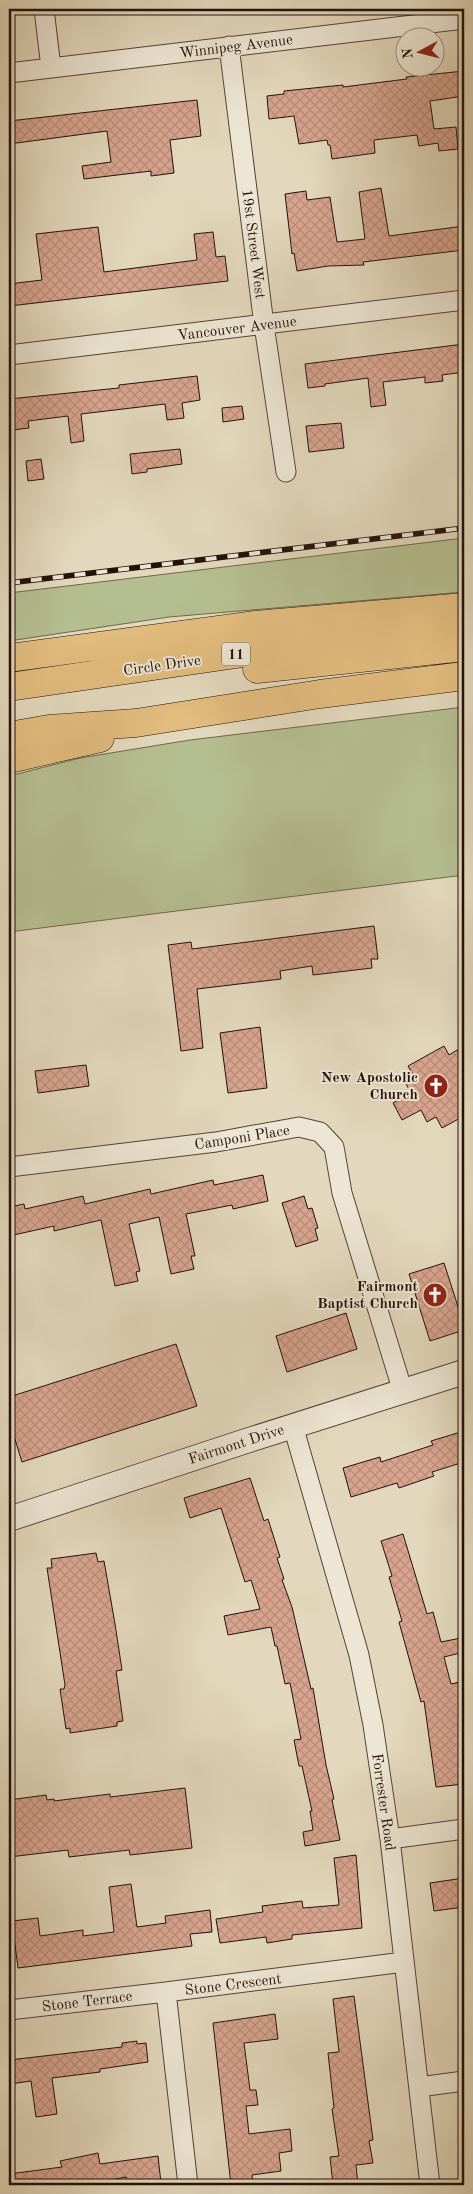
<svg xmlns="http://www.w3.org/2000/svg" width="473" height="2194" viewBox="0 0 473 2194" font-family="'Old Standard TT',serif">
<style>
.grass{fill:#b5be90;stroke:#6c684c}
.building{fill:url(#building-cross-hatch);stroke:#231109}
.lines{fill:none;stroke-linecap:round;stroke-linejoin:round}
.minor-casing{stroke:#534336;stroke-width:21}
.tertiary-casing{stroke:#534336;stroke-width:26}
.trunk-casing{stroke:#231109;stroke-width:29}
.minor{stroke:#ede6d4;stroke-width:19}
.tertiary{stroke:#ede6d4;stroke-width:24}
.trunk{stroke:#e2bc7e;stroke-width:28}
.rail-casing{stroke:#231109;stroke-width:5.5}
.rail{stroke:#ede6d4;stroke-width:4;stroke-dasharray:11;stroke-linecap:butt}
.labels{text-anchor:middle;stroke-width:4;stroke-linejoin:round;paint-order:stroke}
.shield{fill:#ede6d4;stroke:#605146;stroke-width:1}
.shield-label{font-size:14px;font-weight:bold;fill:#231109}
.street-label{font-size:15px;fill:#231109;stroke:#ede6d4}
.poi-label{font-size:15px;font-weight:bold;fill:#231109;stroke:#ede6d4;text-anchor:end}
</style>
<defs>
<pattern id="building-cross-hatch" width="8" height="8" patternUnits="userSpaceOnUse" patternTransform="scale(1.25)"><rect width="8" height="8" fill="#d8a48f"/><path d="M0 0l8 8M0 8l8-8" fill="none" stroke="#b98c7a"/></pattern>
</defs>
<rect width="100%" height="100%" fill="#e3d8bd"/>
<filter id="stains"><feTurbulence type="fractalNoise" baseFrequency=".004" numOctaves="4"/><feColorMatrix values="0 0 0 0 .2 0 0 0 0 .09 0 0 0 0 .02 0 0 0 .5 -.17"/></filter>
<radialGradient id="worn" r=".72"><stop offset=".6" stop-color="#630" stop-opacity="0"/><stop offset="1" stop-color="#630" stop-opacity=".3"/></radialGradient>
<path class="grass" d="M464 538V592L169 617 9 641V593Z
M464 707V875L9 932V776L80 758 190 740Z"/>
<path class="building" d="M464 71V96L430 101 434 129 456 127 458 149 439 151 438 143 419 146 417 135 374 140 375 153 332 159 330 145H328L327 140 299 144 294 116 269 119 267 96 284 94V91L343 85V87L407 79 406 77Z
M197 100 201 136 170 140 174 173 151 176V171L84 179 82 166 111 162 107 131 9 144V121Z
M381 188 389 236 464 226V250L363 262 364 265 328 266 297 271 294 253 292 254 285 194 306 191 307 200 330 197 337 242 365 239 359 192Z
M98 227 104 272 197 260 194 234 213 232 216 257 225 256 228 281 9 306V284L42 280 36 234Z
M464 344V372L442 375 443 381 425 383V377L383 382 386 405 371 407 368 378 325 384V386L308 388 305 364Z
M197 376 200 400 182 403 184 418 167 420 165 404 81 414 84 441 71 443 68 416 28 421 29 428 13 430 12 422 9 423V399L119 388V385Z
M242 406 244 419 223 422 222 408Z
M341 423 344 448 309 452 306 426Z
M180 449 182 464 147 469V472L132 474 130 454Z
M41 459 44 479 28 481 26 461Z
M374 926 378 959H371L372 968 313 975 312 966 280 971 281 979 197 989 203 1048 181 1051 168 945 191 942 192 949Z
M260 1027 267 1088 228 1093 220 1033Z
M444 1046 449 1055 457 1050 464 1063V1116L442 1128 436 1117 427 1122 421 1110 402 1120 393 1103 411 1093 404 1080 413 1075 408 1066Z
M86 1065 89 1086 38 1093 35 1071Z
M263 1175 268 1201 233 1209 232 1205 186 1214 195 1256H191L194 1269 171 1274 159 1217 129 1224 140 1271 136 1272 138 1281 115 1286 101 1220 54 1231V1226L9 1236V1207L24 1204 25 1209 83 1196 85 1204 150 1189 151 1194 213 1180 214 1185Z
M304 1196 308 1209 312 1208 318 1228 315 1229 318 1240 296 1247 282 1203Z
M444 1263 461 1316 464 1315V1330L430 1341 409 1274Z
M346 1313 357 1349 287 1372 276 1336Z
M176 1344 197 1406 22 1462 9 1420V1397Z
M464 1431V1462L432 1472 434 1476 399 1488 397 1483 351 1497 343 1468 380 1457 381 1462 433 1445 431 1441Z
M250 1478 264 1521 268 1519 280 1557 277 1558 284 1579 282 1580 292 1607 311 1689 313 1688 326 1765 334 1799 332 1800 340 1840 305 1846 303 1832 313 1830 310 1811H312L302 1766H299L294 1740 301 1739 290 1683 285 1684 277 1646H275L271 1627 228 1635 224 1616 260 1609 251 1580 245 1582 221 1508 190 1518 184 1498Z
M403 1534 427 1614 433 1612 441 1642 461 1638 464 1652 444 1657 451 1684 464 1681V1784L436 1787 424 1701 421 1702 399 1622 402 1621 389 1577 392 1576 381 1541Z
M96 1553 98 1562 104 1561 115 1624 122 1670 116 1671 123 1721 117 1722V1726L70 1733V1728L66 1729 60 1689H64L65 1685 47 1568H52L51 1559Z
M185 1788 192 1848 130 1855 129 1850 69 1857 68 1850 9 1857V1800L46 1795 47 1800 54 1799V1801L110 1794V1797Z
M356 1855 362 1928 292 1935V1939L267 1943 266 1937 220 1943 216 1919 263 1912 262 1906 302 1901 303 1908 339 1905 334 1858Z
M464 1878V1907L434 1911 430 1883Z
M131 1884 137 1927 166 1923 165 1916 210 1910 212 1932 190 1934 192 1946 18 1968 12 1921 38 1918 40 1936 83 1930V1936L114 1932 109 1887Z
M354 1996 373 2140 369 2141 373 2163 356 2165 358 2185H333L330 2157 339 2156 332 2109 334 2108 328 2053 339 2052 333 1999Z
M275 2014 278 2039 244 2043 250 2090H256L258 2105 246 2106 249 2134 290 2129 292 2151 279 2153 281 2171 252 2175 253 2185H231L213 2023Z
M137 2041V2044L146 2043 148 2062 100 2069V2072L52 2078 57 2114 36 2117 31 2081 10 2084 9 2060 122 2047V2043Z
M98 2153 100 2164 158 2156 161 2183 128 2185 126 2177 85 2185H9V2174L62 2167 60 2161Z"/>
<g class="lines">
<defs>
<path id="minor" d="M44 9 51 68
M229 46 264 325 286 472
M9 73 464 19
M9 355 464 300
M9 1167 216 1142 299 1127 320 1132 334 1147 342 1193 403 1392
M293 1426 359 1655 373 1725 390 1839 430 2185
M390 1839 464 1829
M9 2010 166 1992
M419 2087 464 2081
M188 2185 166 1992 404 1962"/>
<path id="tertiary" d="M9 1519 246 1441 464 1372"/>
<path id="trunk" d="M9 658 254 625 464 607
M257 669 464 647
M9 687 250 652 464 625
M9 736 49 729 136 723 320 694 464 676
M9 759 100 738"/>
</defs>
<use href="#minor" class="minor-casing"/>
<use href="#tertiary" class="tertiary-casing"/>
<use href="#trunk" class="trunk-casing"/>
<use href="#minor" class="minor"/>
<use href="#tertiary" class="tertiary"/>
<use href="#trunk" class="trunk"/>
<defs>
<path id="rail" d="M9 583 464 528"/>
</defs>
<use href="#rail" class="rail-casing"/>
<use href="#rail" class="rail"/>
</g>
<defs>
<symbol id="church-disc" viewBox="-11 -11 22 22"><circle r="9.5" fill="#8f2418" stroke="#ede6d4"/><path d="M-1.2-6h2.4v3.5h3.3v2.4h-3.3V6h-2.4V-.1h-3.3v-2.4h3.3Z" fill="#fff"/></symbol>
</defs>
<g fill-rule="evenodd">
<use href="#church-disc" x="422" y="1072" width="28" height="28"/>
<use href="#church-disc" x="421" y="1281" width="28" height="28"/>
</g>
<g class="labels">
<rect class="shield" x="222" y="642.5" width="28" height="23" rx="4"/>
<g class="shield-label">
<text x="236" y="659">11</text>
</g>
<g class="street-label">
<text transform="translate(236 46) rotate(-7)" y="5">Winnipeg Avenue</text>
<text transform="translate(254 244) rotate(83)" y="5">19st Street West</text>
<text transform="translate(237 328) rotate(-7)" y="5">Vancouver Avenue</text>
<text transform="translate(162 665) rotate(-8)" y="5">Circle Drive</text>
<text transform="translate(242 1137) rotate(-9)" y="5">Camponi Place</text>
<text transform="translate(236 1444) rotate(-18)" y="5">Fairmont Drive</text>
<text transform="translate(384 1802) rotate(82)" y="5">Forrester Road</text>
<text transform="translate(233 1984) rotate(-7)" y="5">Stone Crescent</text>
<text transform="translate(87 2001) rotate(-7)" y="5">Stone Terrace</text>
</g>
<g class="poi-label">
<text x="418" y="1082">New Apostolic<tspan x="418" dy="17">Church</tspan></text>
<text x="418" y="1291">Fairmont<tspan x="418" dy="17">Baptist Church</tspan></text>
</g>
</g>
<rect width="473" height="2194" fill="none" stroke="#e3d8bd" stroke-width="30"/>
<rect x="10" y="10" width="453" height="2174" fill="none" stroke="#231109" stroke-width="2.5"/>
<rect x="15" y="15" width="443" height="2164" fill="none" stroke="#231109"/>
<g transform="translate(420 52) rotate(263)"><circle r="24" fill="#ede6d4" stroke="#9c9183"/>
<path d="M0-4L9 19L0 12L-9 19Z" fill="#8f2418"/>
<text y="-8" font-size="14" font-weight="bold" text-anchor="middle" fill="#231109">N</text>
</g>
<rect width="100%" height="100%" filter="url(#stains)"/>
<rect width="100%" height="100%" fill="url(#worn)"/>
</svg>
